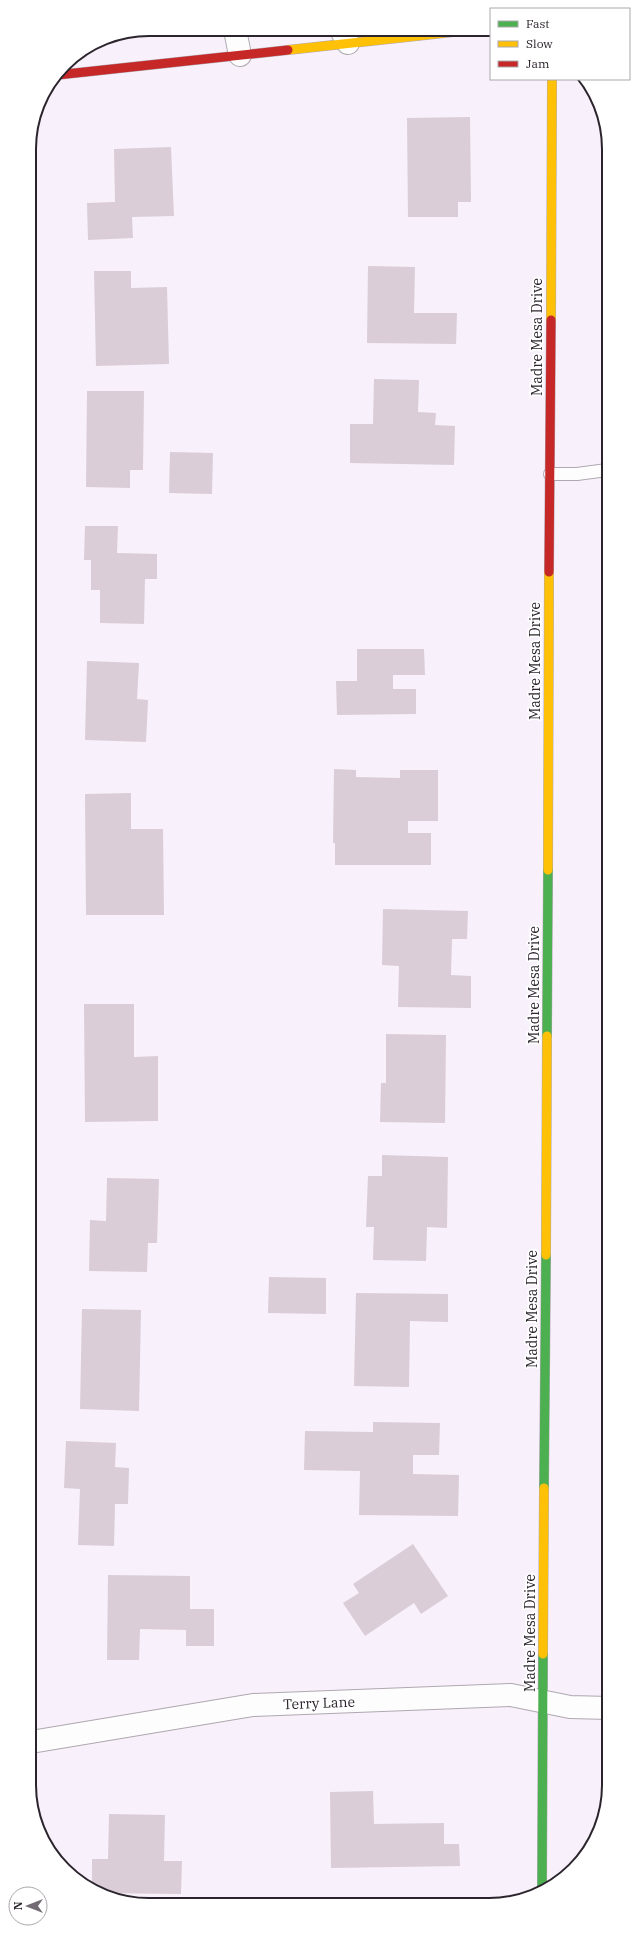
<svg xmlns="http://www.w3.org/2000/svg" width="638" height="1934" viewBox="0 0 638 1934" font-family="'IBM Plex Serif',serif">
<style>
.building{fill:#dacdd7}
.lines{fill:none;stroke-linecap:round;stroke-linejoin:round}
.lane-casing{stroke:#afa8b0;stroke-width:14}
.street-casing{stroke:#afa8b0;stroke-width:24}
.fast-casing{stroke:#afa8b0;stroke-width:10}
.slow-casing{stroke:#afa8b0;stroke-width:10}
.jam-casing{stroke:#afa8b0;stroke-width:10}
.lane{stroke:#fefdfe;stroke-width:12}
.street{stroke:#fefdfe;stroke-width:22}
.fast{stroke:#4caf50;stroke-width:9}
.slow{stroke:#ffc107;stroke-width:9}
.jam{stroke:#c62828;stroke-width:9}
.labels{text-anchor:middle;stroke-width:3.5;stroke-linejoin:round;paint-order:stroke}
.street-label{font-size:14px;fill:#2b242c;stroke:#fff}
.rim{fill:none;stroke:#2b242c;stroke-width:2}
</style>
<rect width="100%" height="100%" fill="#f8f0fa"/>
<path class="building" d="M470 117 471 202H458V217H408L407 118Z
M171 147 174 216 132 217 133 238 88 240 87 203 115 202 114 149Z
M368 266 415 267 414 313H457L456 344 367 343Z
M94 271H131V288L167 287 169 364 96 366Z
M374 379 419 380 418 412 436 413 435 425 455 426 454 465 350 463V424H373Z
M87 391H144L143 470H130V488L86 487Z
M170 452 213 453 212 494 169 493Z
M85 526H118L117 553 157 554V579H145L144 624 100 623V590H91V560H84Z
M357 649H424L425 675H393V689H416V714L337 715 336 681H357Z
M87 661 139 663 137 699 148 700 146 742 85 740Z
M334 769 356 770V777L400 778V770H438V821H408V833H431V865H335V843H333Z
M131 793V829H163L164 915H86L85 794Z
M383 909 468 911 467 939H452L451 975 471 976V1008L398 1007 399 966 382 965Z
M84 1004H134V1057L158 1056V1121L85 1122Z
M386 1034 446 1035 445 1123 380 1122 381 1083H386Z
M382 1155 448 1157 447 1228 427 1227 426 1261 373 1260 374 1227H366L368 1176H382Z
M107 1178 159 1179 157 1243H148L147 1272 89 1271 90 1220 106 1221Z
M269 1277 326 1278V1314L268 1313Z
M356 1293 448 1294V1322L410 1321 409 1387 354 1386Z
M82 1309 141 1310 139 1411 80 1409Z
M373 1422 440 1423 439 1455H413V1474L459 1475 458 1516 359 1515 360 1471 304 1470 305 1431 373 1432Z
M66 1441 116 1443 115 1467 129 1468 128 1504H115L114 1546 78 1545 80 1489 64 1488Z
M413 1544 448 1596 421 1614 414 1603 365 1636 343 1603 359 1593 353 1584Z
M108 1575 190 1576V1609H214V1646H186V1630L140 1629 139 1660H107Z
M373 1791 374 1824 444 1823V1844H459L460 1866 331 1868 330 1792Z
M109 1814 165 1815 164 1861H182L181 1894 97 1893 92 1889V1859H108Z
M380 1899 434 1900V1903H380Z"/>
<g class="lines">
<defs>
<path id="lane" d="M550 474H577L607 470"/>
<path id="street" d="M235 30 240 55
M341 30 348 43
M31 1742 253 1705 511 1695 570 1707 609 1708"/>
<path id="fast" d="M547 1036 548 870
M544 1488 546 1255
M542 1891 543 1654"/>
<path id="slow" d="M288 50 462 31
M551 320 552 79
M548 870 549 572
M546 1255 547 1036
M543 1654 544 1488"/>
<path id="jam" d="M57 75 288 50
M549 572 551 320"/>
</defs>
<use href="#lane" class="lane-casing"/>
<use href="#street" class="street-casing"/>
<use href="#fast" class="fast-casing"/>
<use href="#slow" class="slow-casing"/>
<use href="#jam" class="jam-casing"/>
<use href="#lane" class="lane"/>
<use href="#street" class="street"/>
<use href="#fast" class="fast"/>
<use href="#slow" class="slow"/>
<use href="#jam" class="jam"/>
</g>
<g class="labels">
<g class="street-label">
<text transform="translate(537 337) rotate(-90)" y="5">Madre Mesa Drive</text>
<text transform="translate(535 661) rotate(-90)" y="5">Madre Mesa Drive</text>
<text transform="translate(534 985) rotate(-90)" y="5">Madre Mesa Drive</text>
<text transform="translate(532 1309) rotate(-90)" y="5">Madre Mesa Drive</text>
<text transform="translate(530 1633) rotate(-90)" y="5">Madre Mesa Drive</text>
<text transform="translate(319 1703) rotate(-2)" y="5">Terry Lane</text>
</g>
</g>
<path d="M0 0H638V1934H0ZM149 36H489A113 113 0 0 1 602 149V1785A113 113 0 0 1 489 1898H149A113 113 0 0 1 36 1785V149A113 113 0 0 1 149 36Z" fill="#fff" fill-rule="evenodd"/>
<path class="rim" d="M149 36H489A113 113 0 0 1 602 149V1785A113 113 0 0 1 489 1898H149A113 113 0 0 1 36 1785V149A113 113 0 0 1 149 36Z"/>
<rect x="490" y="8" width="140" height="72" fill="#ffffff" stroke="#aaa7ab"/>
<rect x="498" y="21" width="20" height="6" fill="#4caf50" stroke="#aaa7ab"/>
<text x="526" y="28" font-size="12" fill="#2b242c">Fast</text>
<rect x="498" y="41" width="20" height="6" fill="#ffc107" stroke="#aaa7ab"/>
<text x="526" y="48" font-size="12" fill="#2b242c">Slow</text>
<rect x="498" y="61" width="20" height="6" fill="#c62828" stroke="#aaa7ab"/>
<text x="526" y="68" font-size="12" fill="#2b242c">Jam</text>
<g transform="translate(28 1906) rotate(270)"><circle r="19" fill="#ffffff" stroke="#aaa7ab"/>
<path d="M0-3L7 15L0 10L-7 15Z" fill="#736b74"/>
<text y="-6" font-size="11" font-weight="bold" text-anchor="middle" fill="#2b242c">N</text>
</g>
</svg>
